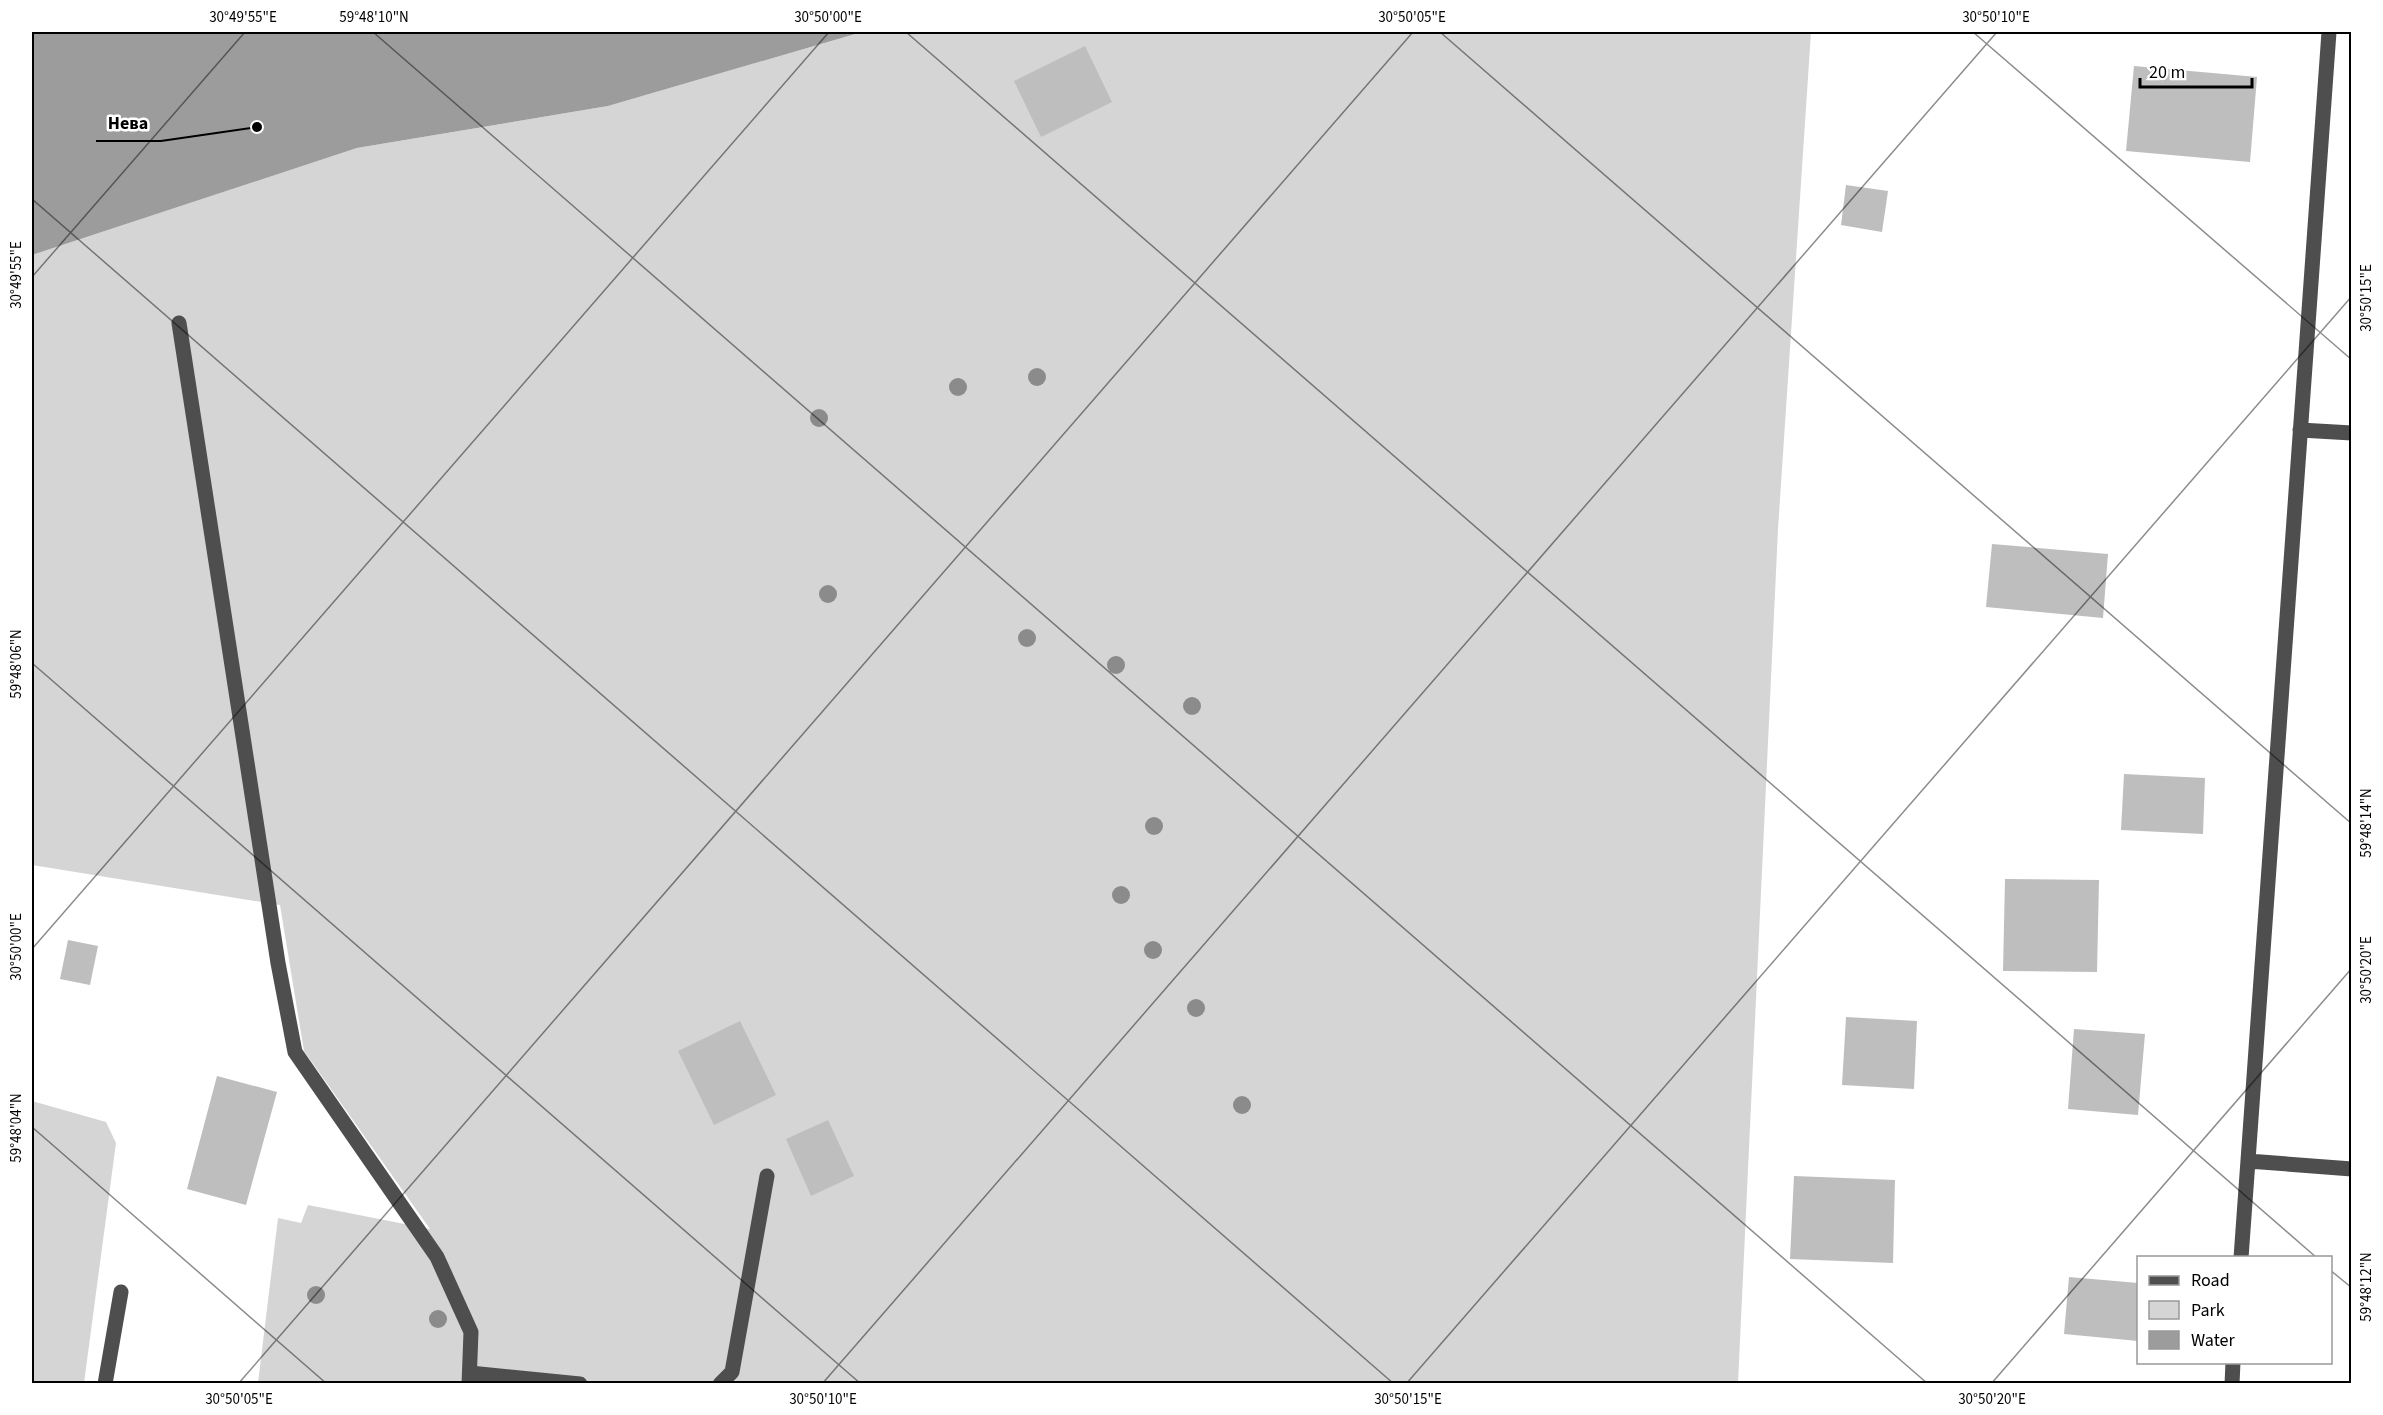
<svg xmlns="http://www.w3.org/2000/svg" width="2383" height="1415" viewBox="0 0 2383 1415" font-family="'Source Sans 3',sans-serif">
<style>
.green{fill:#d5d5d5}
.water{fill:#9c9c9c}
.building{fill:#bebebe}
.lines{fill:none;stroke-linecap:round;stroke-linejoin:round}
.minor{stroke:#4e4e4e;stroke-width:15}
.tree{fill:#8b8b8b}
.ticks{fill:none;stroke:#000;stroke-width:1.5;stroke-opacity:0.45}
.leader{fill:none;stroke:#000;stroke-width:2}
.callout-dot{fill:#000;stroke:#fff;stroke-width:2}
.callout-label{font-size:18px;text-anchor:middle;font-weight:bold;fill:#000;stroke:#fff;stroke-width:5;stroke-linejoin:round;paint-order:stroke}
.neatline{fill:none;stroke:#000;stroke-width:2}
.ticks-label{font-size:15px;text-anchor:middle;fill:#000}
</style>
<rect width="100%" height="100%" fill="#fff"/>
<path class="green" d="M862 32H1811L1778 529 1738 1383H258L278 1218 301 1223 308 1205 430 1229 304 1051 280 905 32 865V255L357 148 608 106Z
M32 1101 106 1122 116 1143 84 1383H32Z"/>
<path class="water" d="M32 32H862L608 106 357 148 32 255Z"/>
<path class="building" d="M1085 46 1112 102 1041 137 1014 81Z
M2134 66 2257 77 2250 162 2126 151Z
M1846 185 1888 191 1882 232 1841 225Z
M1992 544 2108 554 2103 618 1986 607Z
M2124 774 2205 778 2203 834 2121 830Z
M2005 879 2099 880 2097 972 2003 971Z
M68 940 98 946 90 985 60 979Z
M1846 1017 1917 1021 1914 1089 1842 1085Z
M740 1021 776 1095 714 1125 678 1051Z
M2074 1029 2145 1034 2138 1115 2068 1109Z
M217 1076 277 1092 246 1205 187 1189Z
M828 1120 854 1176 811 1196 786 1139Z
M1794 1176 1895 1180 1893 1263 1790 1259Z
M2069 1277 2138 1283V1341L2064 1334Z"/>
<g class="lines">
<path class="minor" d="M179 323 278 963 295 1052 437 1257 471 1332 469 1384
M2300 430 2352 433
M2248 1161 2352 1169
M2241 1258 2329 32
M470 1373 580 1384
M105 1384 121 1292
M720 1384 732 1372 767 1176
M2232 1384 2233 1362"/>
</g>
<g class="tree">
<circle cx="1037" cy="377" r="9"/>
<circle cx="958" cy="387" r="9"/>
<circle cx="819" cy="418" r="9"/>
<circle cx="828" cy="594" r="9"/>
<circle cx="1027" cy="638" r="9"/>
<circle cx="1116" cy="665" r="9"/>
<circle cx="1192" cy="706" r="9"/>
<circle cx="1154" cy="826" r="9"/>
<circle cx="1121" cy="895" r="9"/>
<circle cx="1153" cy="950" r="9"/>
<circle cx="1196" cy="1008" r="9"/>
<circle cx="1242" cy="1105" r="9"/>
<circle cx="316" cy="1295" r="9"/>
<circle cx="438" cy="1319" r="9"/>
</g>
<path class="ticks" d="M373 32 1928 1384M906 32 2317 1258M1440 32 2352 824M1973 32 2352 360M32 199 1394 1384M32 277 245 32M32 663 861 1384M32 949 829 32M32 1127 327 1384M2330 1270 2352 1288M238 1384 1413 32M822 1384 1997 32M1406 1384 2352 296M1991 1384 2352 968"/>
<path class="leader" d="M257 127L161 141H96"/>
<circle class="callout-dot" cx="257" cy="127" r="6"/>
<g class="callout-label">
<text x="128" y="129">Нева</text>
</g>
<rect width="2383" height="1415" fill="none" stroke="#ffffff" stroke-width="66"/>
<rect x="2137" y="1256" width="195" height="108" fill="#ffffff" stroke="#999999" stroke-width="1.5"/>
<rect x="2149" y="1276" width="30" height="9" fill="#4e4e4e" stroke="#999999" stroke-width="1.5"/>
<text x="2191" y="1286" font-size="18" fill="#000000">Road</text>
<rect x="2149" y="1301" width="30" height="18" fill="#d5d5d5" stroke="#999999" stroke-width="1.5"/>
<text x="2191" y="1316" font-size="18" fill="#000000">Park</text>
<rect x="2149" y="1331" width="30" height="18" fill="#9c9c9c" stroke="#999999" stroke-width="1.5"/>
<text x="2191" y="1346" font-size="18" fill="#000000">Water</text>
<path d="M2140 78v9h112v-9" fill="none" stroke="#000000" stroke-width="3"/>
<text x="2149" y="78" font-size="18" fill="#000000" stroke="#ffffff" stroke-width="4.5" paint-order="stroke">20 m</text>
<rect x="33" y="33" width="2317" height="1349" class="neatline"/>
<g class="ticks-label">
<text x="243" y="22">30°49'55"E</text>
<text x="374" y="22">59°48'10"N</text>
<text x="828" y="22">30°50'00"E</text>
<text x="1412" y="22">30°50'05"E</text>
<text x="1996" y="22">30°50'10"E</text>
<text transform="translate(16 275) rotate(-90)" y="5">30°49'55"E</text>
<text transform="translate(2366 298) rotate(-90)" y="5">30°50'15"E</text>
<text transform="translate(16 664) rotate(-90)" y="5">59°48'06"N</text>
<text transform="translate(2366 823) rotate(-90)" y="5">59°48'14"N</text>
<text transform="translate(16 947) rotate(-90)" y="5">30°50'00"E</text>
<text transform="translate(2366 970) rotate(-90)" y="5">30°50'20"E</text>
<text transform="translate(16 1128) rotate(-90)" y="5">59°48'04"N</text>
<text transform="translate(2366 1287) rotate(-90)" y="5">59°48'12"N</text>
<text x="239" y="1404">30°50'05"E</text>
<text x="823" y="1404">30°50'10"E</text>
<text x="1408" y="1404">30°50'15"E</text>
<text x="1992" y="1404">30°50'20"E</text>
</g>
</svg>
